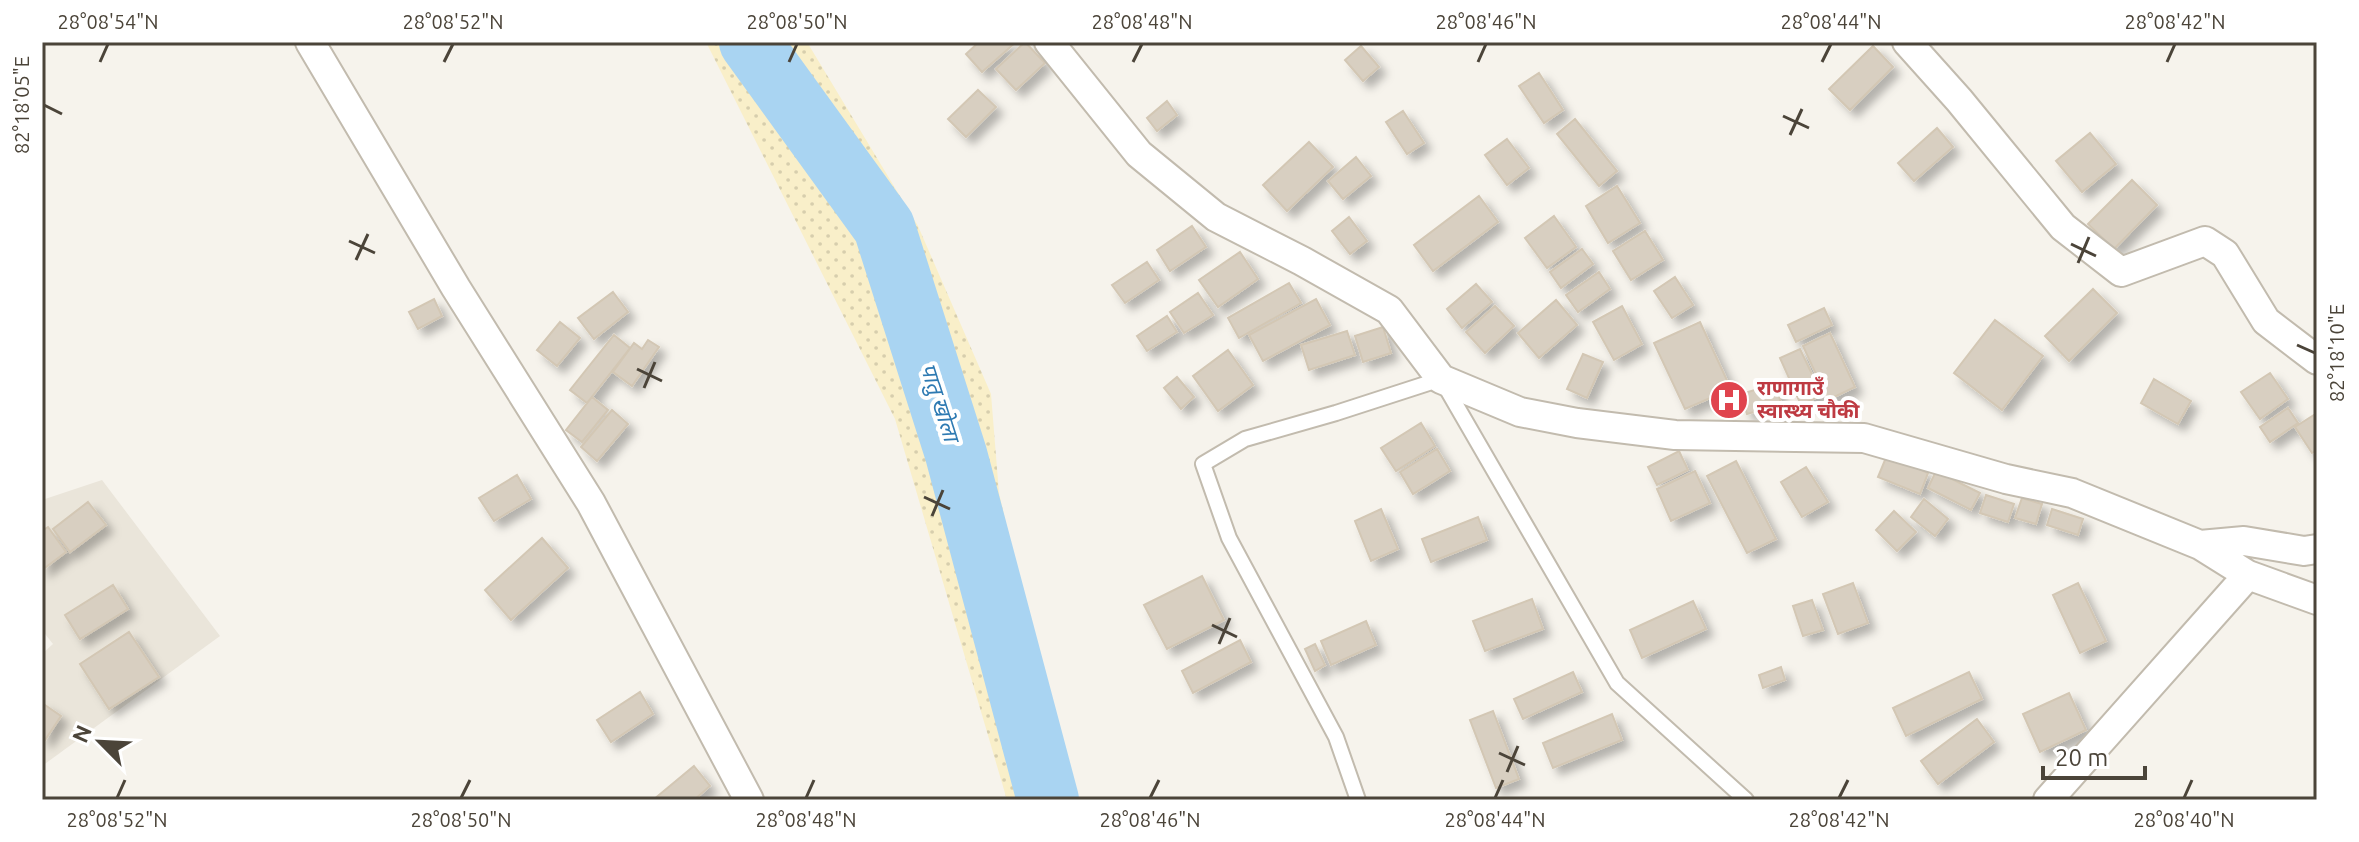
<svg xmlns="http://www.w3.org/2000/svg" width="2359" height="842" viewBox="0 0 2359 842" font-family="Ubuntu,'Noto Sans Devanagari',sans-serif">
<style>
.residential{fill:#eae5da}
.sand{fill:url(#sand-dots)}
.lines{fill:none;stroke-linecap:round;stroke-linejoin:round}
.river{stroke:#a9d4f2;stroke-width:62}
.building{fill:#d8cfc1;stroke:#d3c7b4;stroke-width:2;filter:url(#shadow)}
.lane-casing{stroke:#c2bbae;stroke-width:18}
.street-casing{stroke:#c2bbae;stroke-width:32}
.lane{stroke:#fff;stroke-width:14}
.street{stroke:#fff;stroke-width:28}
.ticks{fill:none;stroke:#4b4439;stroke-width:3}
.labels{text-anchor:middle;stroke-width:8;stroke-linejoin:round;paint-order:stroke}
.health-label{font-size:20px;font-weight:bold;fill:#be3a42;stroke:#fff;text-anchor:start}
.water-label{font-size:22px;font-style:italic;fill:#2e7ab2;stroke:#fff}
.neatline{fill:none;stroke:#4b4439;stroke-width:3}
.ticks-label{font-size:20px;text-anchor:middle;fill:#4b4439}
</style>
<defs>
<pattern id="sand-dots" width="8" height="8" patternUnits="userSpaceOnUse" patternTransform="scale(2)"><rect width="8" height="8" fill="#f9efc9"/><path d="M2 2h.1M6 6h.1" fill="none" stroke="#d7cead" stroke-width="1.8" stroke-linecap="round"/></pattern>
<filter id="shadow"><feDropShadow dx="7" dy="7" stdDeviation="4" flood-color="#0004"/></filter>
</defs>
<rect width="100%" height="100%" fill="#f6f3ec"/>
<path class="residential" d="M102 480 220 636 42 766V654L53 644 42 630V500Z"/>
<path class="sand" d="M706 42H807L918 226 991 394 999 493 1062 765 1075 800H1007L895 419Z"/>
<g class="lines">
<path class="river" d="M750 42 884 227 956 454 1048 800"/>
</g>
<path class="building" d="M979 42H1016L982 72 966 54Z
M1025 42 1045 63 1016 90 996 69Z
M1361 46 1379 67 1363 81 1345 60Z
M1873 46 1893 67 1850 110 1829 89Z
M1539 73 1563 110 1544 123 1519 86Z
M978 90 996 107 966 137 948 119Z
M1167 101 1177 115 1157 131 1147 118Z
M1403 111 1424 143 1407 154 1386 122Z
M1575 119 1617 171 1599 186 1557 134Z
M1937 128 1953 147 1914 181 1898 163Z
M2090 133 2116 164 2082 192 2056 161Z
M1507 139 1529 168 1507 185 1485 155Z
M1309 142 1333 167 1287 211 1263 185Z
M1356 157 1371 176 1343 199 1328 181Z
M2132 180 2157 205 2114 249 2088 224Z
M1617 186 1640 223 1608 243 1586 206Z
M1479 196 1498 222 1433 271 1414 245Z
M1554 216 1576 247 1547 268 1525 238Z
M1349 217 1367 241 1350 254 1332 231Z
M1192 226 1206 247 1170 271 1157 250Z
M1645 231 1663 260 1631 280 1613 251Z
M1582 249 1593 264 1561 288 1550 272Z
M1240 252 1258 279 1218 307 1199 280Z
M1147 262 1159 280 1125 303 1112 285Z
M1599 272 1610 289 1578 312 1566 295Z
M1675 277 1693 305 1672 318 1654 291Z
M1289 283 1301 303 1239 338 1228 318Z
M1476 284 1492 302 1462 328 1447 309Z
M2093 289 2117 313 2069 361 2045 336Z
M613 292 628 312 594 339 578 318Z
M1198 293 1213 315 1184 333 1170 312Z
M434 299 442 316 418 329 409 312Z
M1316 299 1330 325 1263 361 1249 335Z
M1556 300 1577 325 1539 358 1518 333Z
M1495 306 1514 326 1485 353 1466 332Z
M1622 306 1642 344 1614 360 1593 322Z
M1824 308 1832 325 1796 342 1788 325Z
M1167 316 1177 332 1147 351 1137 336Z
M1995 320 2043 356 2002 410 1954 373Z
M560 322 580 338 557 366 537 350Z
M1700 322 1731 389 1685 409 1654 343Z
M1383 327 1391 353 1363 362 1355 336Z
M1347 331 1355 355 1309 370 1301 345Z
M1830 333 1855 387 1828 400 1803 346Z
M614 335 630 348 587 403 570 390Z
M648 340 659 347 632 386 613 372 634 343 642 349Z
M1800 349 1822 395 1801 405 1780 358Z
M1228 350 1253 385 1218 411 1193 376Z
M1583 354 1603 362 1587 398 1567 389Z
M2270 373 2288 399 2260 419 2241 392Z
M1177 377 1194 397 1181 409 1164 388Z
M2154 379 2191 401 2178 424 2141 403Z
M1776 384 1781 404 1747 414 1741 394Z
M592 397 608 410 582 442 566 430Z
M2288 408 2298 423 2270 442 2260 427Z
M612 410 628 424 597 461 581 447Z
M2317 413V450L2312 453 2295 427Z
M1421 423 1435 446 1396 471 1381 448Z
M1437 449 1450 471 1413 494 1400 472Z
M1679 451 1688 470 1657 485 1648 467Z
M1887 455 1928 473 1920 494 1878 477Z
M1736 461 1776 539 1747 553 1707 476Z
M1806 467 1828 502 1802 517 1781 482Z
M1695 471 1710 503 1671 521 1657 489Z
M1936 471 1980 493 1971 510 1928 488Z
M517 475 531 499 494 521 479 498Z
M1986 495 2014 504 2008 522 1980 513Z
M2022 498 2042 504 2036 524 2015 518Z
M1924 499 1948 519 1935 536 1911 517Z
M88 502 106 525 70 552 53 529Z
M1381 509 1398 549 1371 561 1355 521Z
M2052 509 2083 519 2078 535 2047 525Z
M1894 511 1916 532 1897 551 1876 530Z
M1478 517 1487 540 1431 562 1422 539Z
M48 527 66 552 42 570V531Z
M542 538 568 568 511 620 485 590Z
M1202 576 1224 620 1167 649 1144 605Z
M1853 583 1868 623 1838 634 1823 594Z
M2078 583 2106 641 2080 653 2053 595Z
M113 585 128 609 80 639 65 615Z
M1532 599 1543 629 1485 651 1473 621Z
M1812 600 1823 630 1803 636 1793 606Z
M1693 601 1706 629 1642 658 1630 630Z
M1366 621 1376 645 1331 665 1321 641Z
M129 632 159 677 109 709 80 664Z
M1240 640 1251 662 1193 693 1182 671Z
M1315 644 1325 665 1315 671 1305 649Z
M1781 667 1785 680 1763 688 1759 675Z
M1573 672 1582 692 1523 719 1514 699Z
M1969 672 1982 699 1906 736 1893 708Z
M640 692 653 714 611 742 597 720Z
M2069 693 2086 730 2040 752 2023 714Z
M42 703 61 716 45 740 42 738Z
M1493 711 1519 779 1496 788 1470 720Z
M1612 714 1622 740 1553 768 1543 743Z
M1977 719 1994 742 1938 784 1921 761Z
M694 766 710 786 694 800H653Z"/>
<g class="lines">
<defs>
<path id="lane" d="M1358 800 1336 737 1229 538 1203 464 1245 439 1336 413 1441 379 1617 683 1746 800"/>
<path id="street" d="M310 42 456 288 591 503 749 800
M1049 42 1139 154 1216 217 1302 261 1389 310 1441 379 1520 412 1577 423 1675 435 1864 438 2006 479 2072 493 2200 545 2248 575 2317 600
M1907 42 1959 100 2063 227 2121 272 2205 241 2225 254 2266 321 2317 360
M2200 545 2244 541 2304 551 2317 549
M2048 800 2248 575"/>
</defs>
<use href="#lane" class="lane-casing"/>
<use href="#street" class="street-casing"/>
<use href="#lane" class="lane"/>
<use href="#street" class="street"/>
</g>
<path class="ticks" d="M100 62 108 44M444 62 453 44M789 62 797 44M1133 62 1142 44M1478 62 1486 44M1822 62 1831 44M2167 62 2175 44M44 105 62 114M1783 116 1809 128M1790 135 1802 109M349 241 375 253M2071 244 2096 256M356 260 368 234M2078 263 2089 237M2297 345 2315 353M637 369 662 381M644 388 655 362M924 497 950 509M932 516 943 490M1212 625 1237 637M1219 644 1230 618M1499 753 1525 765M1507 772 1518 746M117 798 125 780M461 798 470 780M806 798 814 780M1150 798 1159 780M1495 798 1503 780M1839 798 1848 780M2184 798 2192 780"/>
<defs>
<symbol id="hospital-disc" viewBox="-11 -11 22 22"><circle r="9.5" fill="#e0444e" stroke="#fff"/><path d="M-5-5h3v3.5h4V-5h3V5h-3V1.5h-4V5h-3Z" fill="#fff"/></symbol>
</defs>
<g fill-rule="evenodd">
<use href="#hospital-disc" x="1707" y="378" width="44" height="44"/>
</g>
<g class="labels">
<g class="health-label">
<text x="1757" y="395">राणागाउँ<tspan x="1757" dy="23">स्वास्थ्य चौकी</tspan></text>
</g>
<g class="water-label">
<text transform="translate(940 402) rotate(72)" y="8">पातु खोला</text>
</g>
</g>
<rect width="2359" height="842" fill="none" stroke="#ffffff" stroke-width="88"/>
<g transform="translate(100 742) rotate(294)" stroke="#ffffff" stroke-width="6" paint-order="stroke">
<path d="M0-6L14 30L0 20L-14 30Z" fill="#4b4439"/>
<text y="-12" font-size="22" font-weight="bold" text-anchor="middle" fill="#4b4439">N</text>
</g>
<path d="M2043 766v12h102v-12" fill="none" stroke="#4b4439" stroke-width="4"/>
<text x="2055" y="766" font-size="24" fill="#4b4439" stroke="#ffffff" stroke-width="6" paint-order="stroke">20 m</text>
<rect x="44" y="44" width="2271" height="754" class="neatline"/>
<g class="ticks-label">
<text x="108" y="29">28°08'54"N</text>
<text x="453" y="29">28°08'52"N</text>
<text x="797" y="29">28°08'50"N</text>
<text x="1142" y="29">28°08'48"N</text>
<text x="1486" y="29">28°08'46"N</text>
<text x="1831" y="29">28°08'44"N</text>
<text x="2175" y="29">28°08'42"N</text>
<text transform="translate(22 105) rotate(-90)" y="7">82°18'05"E</text>
<text transform="translate(2337 353) rotate(-90)" y="7">82°18'10"E</text>
<text x="117" y="827">28°08'52"N</text>
<text x="461" y="827">28°08'50"N</text>
<text x="806" y="827">28°08'48"N</text>
<text x="1150" y="827">28°08'46"N</text>
<text x="1495" y="827">28°08'44"N</text>
<text x="1839" y="827">28°08'42"N</text>
<text x="2184" y="827">28°08'40"N</text>
</g>
</svg>
